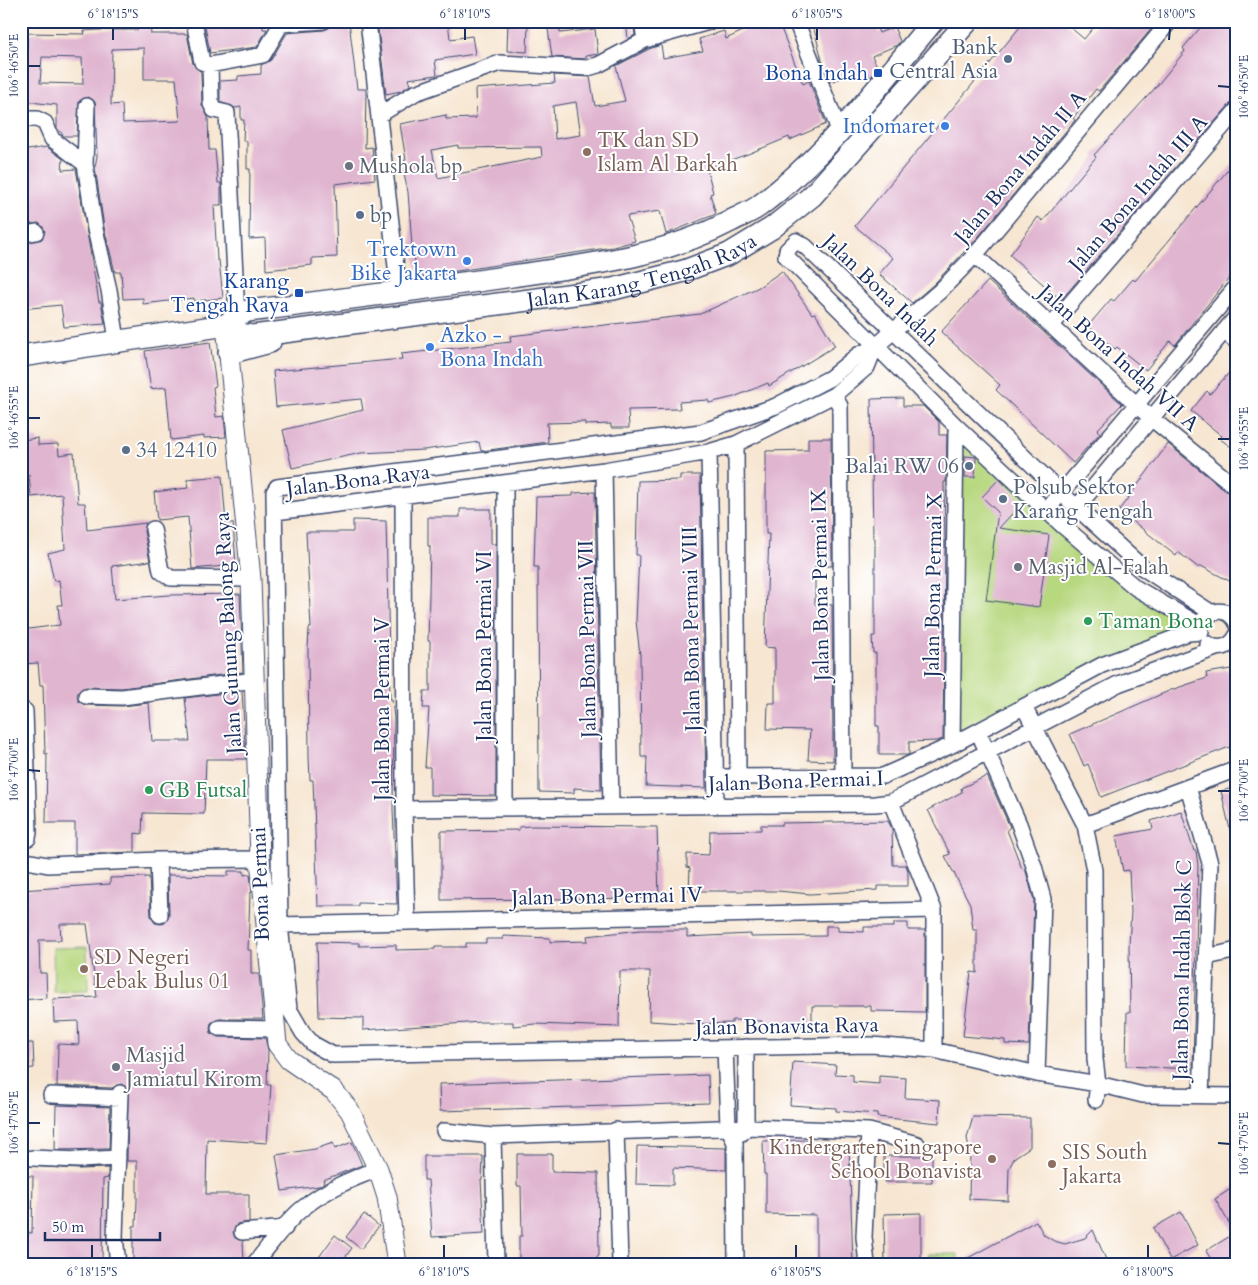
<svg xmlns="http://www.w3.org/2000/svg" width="1258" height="1285" viewBox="0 0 1258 1285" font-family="Cardo,serif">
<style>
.green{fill:#b8d880;stroke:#6a846f}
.building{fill:#e0b5d0;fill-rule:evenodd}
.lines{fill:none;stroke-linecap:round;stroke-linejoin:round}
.minor-casing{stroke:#3c4a6f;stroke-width:18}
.tertiary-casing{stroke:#3c4a6f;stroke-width:21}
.secondary-casing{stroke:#3c4a6f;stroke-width:24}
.minor{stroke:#fff;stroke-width:15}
.tertiary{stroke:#fff;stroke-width:19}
.secondary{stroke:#fff;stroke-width:21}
.ticks{fill:none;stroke:#1b2f5e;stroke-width:2}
.service-dot{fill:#5c6f8a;stroke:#fff;stroke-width:2}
.transit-dot{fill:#1a4fb4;stroke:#fff;stroke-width:2}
.shop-dot{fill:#3f7fe0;stroke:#fff;stroke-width:2}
.education-dot{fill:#8d6e63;stroke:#fff;stroke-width:2}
.worship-dot{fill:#6b7280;stroke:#fff;stroke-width:2}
.leisure-dot{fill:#2e9e5b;stroke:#fff;stroke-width:2}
.labels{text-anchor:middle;stroke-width:4;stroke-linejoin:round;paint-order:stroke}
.service-label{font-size:21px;fill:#4e5e75;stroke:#fff;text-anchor:start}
.transit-label{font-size:21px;fill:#164399;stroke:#fff;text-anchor:end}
.shop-label{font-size:21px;fill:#366cbe;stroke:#fff;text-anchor:end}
.education-label{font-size:21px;fill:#785e54;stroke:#fff;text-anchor:start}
.worship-label{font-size:21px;fill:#5b616d;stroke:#fff;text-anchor:start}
.street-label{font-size:21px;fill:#1b2f5e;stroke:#fff}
.leisure-label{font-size:21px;fill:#27864d;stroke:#fff;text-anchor:start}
.neatline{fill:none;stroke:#1b2f5e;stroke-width:2}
.ticks-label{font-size:12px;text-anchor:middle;fill:#1b2f5e}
</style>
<rect width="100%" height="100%" fill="#fff"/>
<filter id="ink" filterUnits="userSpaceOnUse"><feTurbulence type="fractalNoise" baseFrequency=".02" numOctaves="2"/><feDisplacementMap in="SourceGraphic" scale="10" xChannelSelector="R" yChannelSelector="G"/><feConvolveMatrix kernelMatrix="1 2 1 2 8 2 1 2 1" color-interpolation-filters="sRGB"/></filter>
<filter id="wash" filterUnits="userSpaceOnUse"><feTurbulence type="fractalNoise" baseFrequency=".0096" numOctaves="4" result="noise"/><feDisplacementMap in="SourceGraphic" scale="20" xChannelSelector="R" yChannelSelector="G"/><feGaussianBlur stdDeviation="1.12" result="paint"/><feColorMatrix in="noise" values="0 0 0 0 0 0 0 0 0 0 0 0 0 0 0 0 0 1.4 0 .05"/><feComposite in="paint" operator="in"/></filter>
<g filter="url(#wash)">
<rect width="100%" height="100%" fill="#f7e6d1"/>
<path class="green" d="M961 439 1193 627 958 735Z
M87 947 88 991 54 992 53 948Z
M929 1254H958V1264H929Z"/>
<g id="blocks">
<path class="building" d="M204 21H263V29H267L257 47 210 53Z
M349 21 357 89H366L365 148 372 147 375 179 335 184 337 257 312 258V265L266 270 265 238 249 239 250 169H247V141H243L244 120H241V107L235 108 220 102V81L238 80V76L261 74V65L271 60 287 33 324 30 329 28 332 23Z
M377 21H448L450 39 472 36 475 54 435 60 437 75 408 79 410 85 401 91 386 94Z
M508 21 528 22 527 52 507 51Z
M626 21H633L635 35 628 39Z
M652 21H677L653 28Z
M764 21H778L803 84 809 81 826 124 790 140 789 137 748 154 707 168 713 193 710 194 716 214 666 234 660 211 627 216 635 241 613 247 418 277 412 246 408 192 401 161 406 160 400 124 446 115V119L476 118 475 89 555 83 554 75 590 77 595 106 625 101 616 66 649 49 661 45 663 58 703 51 699 39 724 31 726 39ZM576 102 581 135 555 139 553 106ZM458 145V148L541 147 542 157 438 178 432 150Z
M812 21H874L879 33 894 27 900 41 897 45 872 56 878 68 870 78 866 70 830 82 823 64Z
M1025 21H1063L1084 39 1099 21H1158L1099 91 1096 89 1073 118 1075 120 979 236 934 284 912 303 879 274 893 258 855 226Z
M1206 21H1237V100L1230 104 1061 300 1010 255 1038 217 1043 221 1096 157 1094 155 1156 87 1185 51 1183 48Z
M547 22 560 23V33L595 29 598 54 586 56V59L552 57Z
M138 26H150L151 34H187L193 64 201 72 202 105 208 117 209 150H215L218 183H221V205H214L217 260H219L223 298 194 301V298L143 304V298L123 299 121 272H115L104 227 95 167 97 156 95 102 88 97 79 101 77 136H64L57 128V105L21 101V77H27V33L85 34 84 31 99 30H138ZM144 48V79H176L180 121 123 123 122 104 111 105 112 49ZM42 57 82 58 83 84 40 83Z
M47 147 63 159 62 170 76 169 99 302H101L105 324 64 327 61 305 21 309V244L42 239 45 231 39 223 21 225V151Z
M1237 159V268L1175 345 1170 341 1146 370 1117 347 1115 349 1088 326 1111 299 1114 301 1133 279 1135 281Z
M782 271 812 314 815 313 835 346 769 386 768 383 734 397 709 403 708 400 679 402 680 409 628 410 629 428H611V424L585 425V422L547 423 548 442 481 451 479 442 424 450 361 453 292 468 283 430 363 410 361 399 276 407 273 371 402 359 401 354 511 342 510 336 700 314 759 287Z
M988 281 1122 404 1097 430 1100 433 1073 463 996 390 1000 385 941 332Z
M210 342 216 386 213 387 216 417 224 416 226 437 204 438V436L171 440 166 387 151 389 145 351Z
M1237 364V451L1220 439 1222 436 1191 411 1207 391 1210 394Z
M903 398V406H923L939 422V435H947L946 482H944L945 541 943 739 937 741 909 742V754L907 755H879V726H876V653H873L872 636H875V538H873L871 399Z
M38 438V445L58 444 59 455 74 453 78 503H85L87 530 146 523 144 531 150 561 112 566 115 599 169 595 240 594 243 672 122 688 86 687 78 692V701L85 705 122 706 149 703 152 741H190L185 698 242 691 246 759H206L204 814 143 813 142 834 135 833V852L75 854V823H46L47 753 45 754 43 685H40L38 663 21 664V630L60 625 58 605H62L59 580 54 581 48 553 65 549 62 494 31 497 29 475 21 476V440Z
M808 438H831L832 566H815V604L832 605 833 761 808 760 810 730 767 729 768 703H775V648L765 647 769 534H766V451L808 450Z
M1168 444 1237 500V585L1201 566 1199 568 1178 552 1176 556 1119 510Z
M965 456 976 457 975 477H965Z
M680 475H700L706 788 646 786 647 757H641L640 655 636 621 639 555H636L638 481 680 480Z
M222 476 226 523H233L236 565 192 569 188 517 157 520 154 492 188 488 187 479Z
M999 479 1023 502 999 528 1049 535 1039 607 986 600 998 512 982 497Z
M595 492 601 790 574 788V793L539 792 538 567H534L536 497 573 496V493Z
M460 509H491V544H496V796L430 795V767H425L429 708H423L424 691H430V641H428L430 546H428V517H460Z
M353 520 386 521 390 699H392L394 718 393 809 397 904 358 903V906H318L313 780H310L309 757 308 649 309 628H311L306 532H353Z
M1231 669 1237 708V744L1101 797 1088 764 1084 766 1070 734 1171 690 1207 678 1206 673Z
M987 776 1010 827 1007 830 1022 869 1025 868 1034 900 1029 1045 1005 1044V1040L963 1036 971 972 977 973V930H973L970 904 945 856 950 854 928 810 962 792 961 788Z
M1237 787V837L1232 838 1221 791Z
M1181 811 1194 851H1196L1198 865 1193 1069 1126 1066 1127 1012H1130L1129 945 1131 912 1129 870 1123 871 1116 836 1153 829 1151 821Z
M888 821 892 829 893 865H906L908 871V886H877V890L810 894 778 891H689L690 868 687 867V854L709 855 710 831 761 830V825H782V823Z
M530 826 657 827 659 898 441 900V831L519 830V827Z
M228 871H244V875L250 874 252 893H250L248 950H251V974H259L263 1019H219L211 1023 210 1028 211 1033 218 1037 265 1038 268 1050 267 1085H271L267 1143 207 1139 206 1194H249V1222L237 1224 233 1232 235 1238 243 1241 244 1264H147V1259L133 1260V1226H136L137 1201V1161H127L128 1089 121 1084 112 1088 57 1086 58 1044 79 1045 78 1021 54 1022 53 999 97 997 87 924H60L61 940H39L40 973H46L47 998 21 1000V890L110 884V878L149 877 151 916 155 923 161 924 165 923 169 915 168 875 228 876Z
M894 923H908V930H925V1012L871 1011V1006H812V1026L762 1024V1021L732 1020V1023L697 1024 649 1021 650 971H620L619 1027 535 1024 513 1026V1022H481L363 1030V1018L319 1017 317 942 359 943V946L396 945V950L435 949V947H466V943H486V939H503V936L550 938V942L588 941 587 936 641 930H687V937L751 934V937L826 936V926H838V931L864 932V927H894Z
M21 1043H33L34 1068 21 1069Z
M793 1062 836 1065 835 1074 853 1075V1082L879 1084V1076L906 1078 905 1098 940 1100 939 1123 877 1117V1114L836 1111V1108L790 1105Z
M708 1075 709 1103 440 1111 439 1084Z
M56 1105 110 1107 109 1149 55 1150Z
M973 1117 1030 1118V1147L1015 1157 1009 1168 1008 1201 969 1199 970 1154 967 1138Z
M807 1140V1147L849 1146 853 1264H816V1215L766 1214V1174H764L763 1141Z
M352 1142 362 1165 323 1180 324 1183 319 1186 282 1191 276 1155 315 1149 333 1143 335 1149Z
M637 1146 726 1148V1170L673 1168V1185L636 1184Z
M517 1154H552V1172L598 1173 599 1256H597V1264H519V1236H522L521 1186H517Z
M424 1156H483L482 1180H481L484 1234 432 1237 428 1180H424Z
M884 1156H932V1182H884Z
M27 1166 79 1169 108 1168V1178L103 1179 102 1264 21 1263V1232L32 1233 33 1176H27Z
M1237 1185V1264H1214L1206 1251 1235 1233 1215 1199Z
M1181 1212 1198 1245 1170 1260 1153 1228Z
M921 1213V1264H885L884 1214Z
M364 1214 379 1226 361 1249 346 1237Z
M1036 1221 1044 1235 1054 1241 1065 1244 1085 1238 1093 1230 1108 1264H957Z
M335 1235 352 1248 340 1264H314Z"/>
</g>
</g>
<g filter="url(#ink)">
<use href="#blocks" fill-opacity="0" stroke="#3c4a6f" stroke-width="1"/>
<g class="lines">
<defs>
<path id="minor" d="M194 21 202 62 210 65 263 55 281 24 323 21
M368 21 399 293
M796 21 839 130
M1170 21 975 255 940 291 875 347 858 355 830 378 776 406 701 432 277 487 274 492 280 925 289 1009 303 1033 313 1044 333 1055 871 1045 934 1050 1037 1074 1098 1084 1143 1095 1237 1096
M645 40 712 21
M210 65 211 104 214 110 227 113 237 316
M87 106 85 164 95 229 109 290 117 340
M379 115 415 93 500 63 588 68 598 65 645 40 642 21
M21 119H37L45 123 52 139 85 164
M21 235 36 232
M975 255 1151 418 1237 488
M1051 326 1237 110
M1224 331 1237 342
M834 395 840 406 843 777
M736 444 738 777
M709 452 716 805
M604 470 611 807
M505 484V808
M403 497 404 809 407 921
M1046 511 1237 286
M275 512 604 470 709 452 736 444 834 395 867 367 875 347
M1062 525 1237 316
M153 529 161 571 171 578 251 579
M1204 619C1214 607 1231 609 1237 624
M1201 626 1136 588 1062 525 956 426 786 256 787 250 796 241 805 246 1077 508 1143 568 1212 613
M1208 644C1219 651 1231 647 1237 635
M86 696 122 697 255 680
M1024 707 1085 825 1094 870 1095 1059 1098 1084 1096 1100
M21 709 25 711 29 832 28 838 21 839
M978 731 1019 824 1034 866 1043 899 1037 1074
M952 745 956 426
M716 777 883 776 952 745 1102 665 1188 633 1201 632
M1188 787 1210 863 1201 1096
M891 802 934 910V1050
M404 809 875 804 891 802 1118 684 1216 648
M1085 825 1237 769
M21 860 48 865 158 860 260 859
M158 860 160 915
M280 925 934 910
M1207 957 1237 950
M219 1028 276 1029
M725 1048 728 1126 735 1143 736 1264
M51 1095 120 1098
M616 1130 620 1264
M444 1131 493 1136 746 1127 869 1131 917 1144
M742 1133 746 1127V1047
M493 1136 496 1264
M32 1158 79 1160 118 1158
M242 1232 285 1228
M118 1264 115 1237 120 1093
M254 1264C270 1246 284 1223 303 1208 325 1190 351 1179 378 1169
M867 1264 864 1237 869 1131"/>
<path id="tertiary" d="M226 325 251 579 260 859 277 1044 289 1060 334 1091 350 1111 378 1169 387 1197 397 1264"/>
<g id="secondary">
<path id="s1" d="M226 325 241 334 253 336 613 289 684 271 729 254 772 228 812 196 968 21"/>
<path d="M229 353 270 342"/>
<path d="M21 356 226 325 237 316 248 311C337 300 425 289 512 276 587 265 663 257 731 221 740 216 751 212 759 206 823 159 882 82 933 21"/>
</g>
</defs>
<use href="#minor" class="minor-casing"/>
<use href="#tertiary" class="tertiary-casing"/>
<use href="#secondary" class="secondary-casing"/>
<use href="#minor" class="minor"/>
<use href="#tertiary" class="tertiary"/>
<use href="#secondary" class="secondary"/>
</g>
</g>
<path class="ticks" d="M113 40V28M465 40V28M817 40V28M1169 40 1170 28M28 66H40M1218 86 1230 87M28 418H40M1218 439H1230M28 770 40 771M1218 791H1230M28 1123H40M1218 1143 1230 1144M92 1258V1245M444 1258V1245M796 1258V1245M1148 1258V1245"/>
<g class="service-dot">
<circle cx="1008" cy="59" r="5"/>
<circle cx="360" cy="215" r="5"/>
<circle cx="126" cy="450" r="5"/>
<circle cx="969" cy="466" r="5"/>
<circle cx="1003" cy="499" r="5"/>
</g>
<g class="transit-dot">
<rect x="873" y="68" width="10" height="10" rx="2.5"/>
<rect x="294" y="288" width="10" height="10" rx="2.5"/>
</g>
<g class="shop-dot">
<circle cx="945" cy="126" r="5"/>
<circle cx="467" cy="261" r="5"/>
<circle cx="430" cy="347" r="5"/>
</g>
<g class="education-dot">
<circle cx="587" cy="152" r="5"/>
<circle cx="84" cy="969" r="5"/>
<circle cx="992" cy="1159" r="5"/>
<circle cx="1052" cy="1164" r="5"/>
</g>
<g class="worship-dot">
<circle cx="349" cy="166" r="5"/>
<circle cx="1018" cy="567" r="5"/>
<circle cx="116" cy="1067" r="5"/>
</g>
<g class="leisure-dot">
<circle cx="1088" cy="621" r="5"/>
<circle cx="149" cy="790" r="5"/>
</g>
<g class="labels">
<g class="service-label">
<text x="998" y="54" text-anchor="end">Bank<tspan x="998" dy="24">Central Asia</tspan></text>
<text x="370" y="222">bp</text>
<text x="136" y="457">34 12410</text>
<text x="959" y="473" text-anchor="end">Balai RW 06</text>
<text x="1013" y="494">Polsub Sektor<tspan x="1013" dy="24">Karang Tengah</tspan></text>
</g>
<g class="transit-label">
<text x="868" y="80">Bona Indah</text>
<text x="289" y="288">Karang<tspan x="289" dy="24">Tengah Raya</tspan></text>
</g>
<g class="shop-label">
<text x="935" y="133">Indomaret</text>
<text x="457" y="256">Trektown<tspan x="457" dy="24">Bike Jakarta</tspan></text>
<text x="440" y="342" text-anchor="start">Azko -<tspan x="440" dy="24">Bona Indah</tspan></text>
</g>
<g class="education-label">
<text x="597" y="147">TK dan SD<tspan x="597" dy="24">Islam Al Barkah</tspan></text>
<text x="94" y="964">SD Negeri<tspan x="94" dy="24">Lebak Bulus 01</tspan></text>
<text x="982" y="1154" text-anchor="end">Kindergarten Singapore<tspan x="982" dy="24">School Bonavista</tspan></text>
<text x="1062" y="1159">SIS South<tspan x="1062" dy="24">Jakarta</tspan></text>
</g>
<g class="worship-label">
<text x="359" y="173">Mushola bp</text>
<text x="1028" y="574">Masjid Al-Falah</text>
<text x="126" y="1062">Masjid<tspan x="126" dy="24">Jamiatul Kirom</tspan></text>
</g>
<g class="street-label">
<text transform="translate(1020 167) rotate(-50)" y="7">Jalan Bona Indah II A</text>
<text transform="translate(1138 193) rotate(-49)" y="7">Jalan Bona Indah III A</text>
<text dy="7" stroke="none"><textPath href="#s1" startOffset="425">Jalan Karang Tengah Raya</textPath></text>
<text transform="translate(881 290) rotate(44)" y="7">Jalan Bona Indah</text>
<text transform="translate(1119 358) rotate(42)" y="7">Jalan Bona Indah VII A</text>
<text transform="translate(358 480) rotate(-7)" y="7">Jalan Bona Raya</text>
<text transform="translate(820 585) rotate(-91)" y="7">Jalan Bona Permai IX</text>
<text transform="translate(933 585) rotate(-89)" y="7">Jalan Bona Permai X</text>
<text transform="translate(691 629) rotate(-91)" y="7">Jalan Bona Permai VIII</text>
<text transform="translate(228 633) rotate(-93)" y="7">Jalan Gunung Balong Raya</text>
<text transform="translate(587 639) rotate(-91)" y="7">Jalan Bona Permai VII</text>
<text transform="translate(484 646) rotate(-90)" y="7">Jalan Bona Permai VI</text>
<text transform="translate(382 709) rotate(-90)" y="7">Jalan Bona Permai V</text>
<text transform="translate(796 781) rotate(-2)" y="7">Jalan Bona Permai I</text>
<text transform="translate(260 884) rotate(-92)" y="7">Bona Permai</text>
<text transform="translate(607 896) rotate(-1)" y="7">Jalan Bona Permai IV</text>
<text transform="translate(1182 970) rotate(-89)" y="7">Jalan Bona Indah Blok C</text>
<text transform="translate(787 1026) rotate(-1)" y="7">Jalan Bonavista Raya</text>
</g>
<g class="leisure-label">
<text x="1098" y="628">Taman Bona</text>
<text x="159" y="797">GB Futsal</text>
</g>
</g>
<rect width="1258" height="1285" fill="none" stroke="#fff" stroke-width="55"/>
<path d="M45 1232v8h115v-8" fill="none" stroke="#1b2f5e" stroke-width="2.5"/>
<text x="52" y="1232" font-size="15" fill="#1b2f5e" stroke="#ffffff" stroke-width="4" paint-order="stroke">50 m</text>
<rect x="28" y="28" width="1202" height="1230" class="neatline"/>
<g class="ticks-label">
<text x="113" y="18">6°18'15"S</text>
<text x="465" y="18">6°18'10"S</text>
<text x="817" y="18">6°18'05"S</text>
<text x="1170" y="18">6°18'00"S</text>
<text transform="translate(14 66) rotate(-90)" y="4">106°46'50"E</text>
<text transform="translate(1244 87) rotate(-90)" y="4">106°46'50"E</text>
<text transform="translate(14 418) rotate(-90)" y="4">106°46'55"E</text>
<text transform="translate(1244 439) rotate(-90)" y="4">106°46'55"E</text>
<text transform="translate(14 770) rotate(-90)" y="4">106°47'00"E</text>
<text transform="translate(1244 791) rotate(-90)" y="4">106°47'00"E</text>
<text transform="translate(14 1123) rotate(-90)" y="4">106°47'05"E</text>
<text transform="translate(1244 1144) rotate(-90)" y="4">106°47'05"E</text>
<text x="92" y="1276">6°18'15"S</text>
<text x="444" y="1276">6°18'10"S</text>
<text x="796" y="1276">6°18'05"S</text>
<text x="1148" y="1276">6°18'00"S</text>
</g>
</svg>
